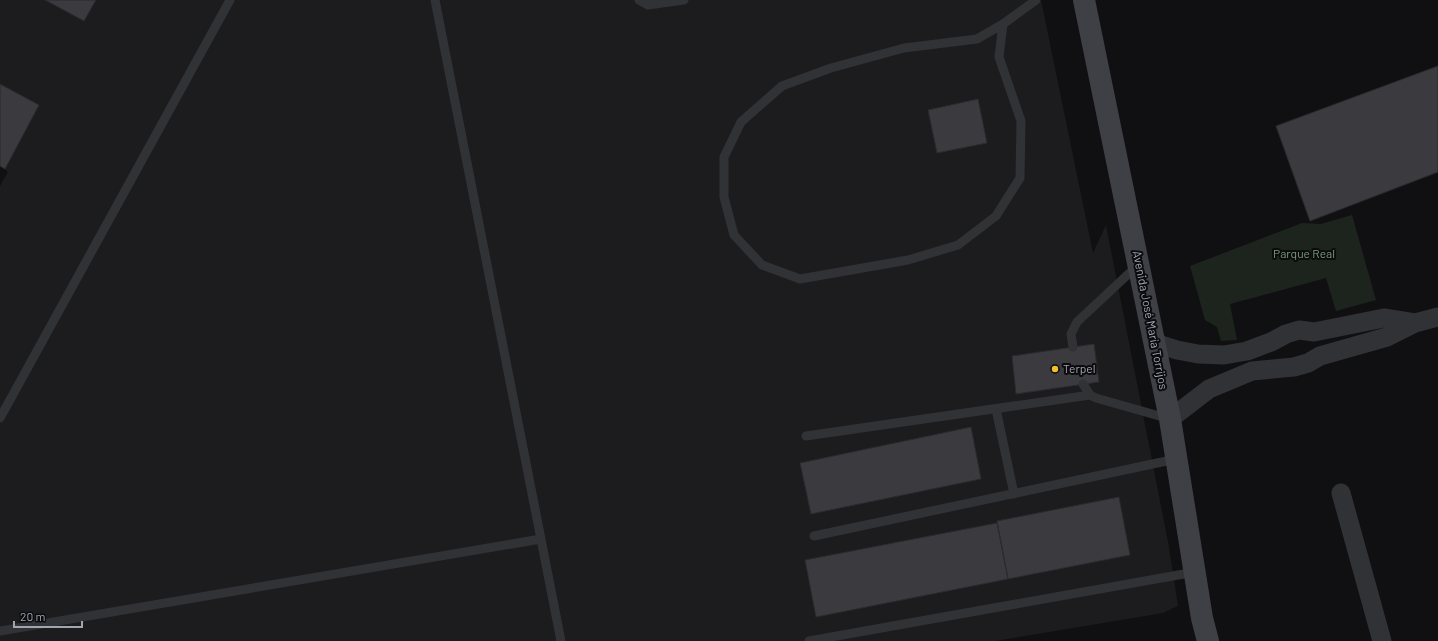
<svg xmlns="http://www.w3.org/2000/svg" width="1438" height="641" viewBox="0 0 1438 641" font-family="Barlow,sans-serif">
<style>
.built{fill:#1c1c1f}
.green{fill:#1d241e}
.building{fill:#3a3a3f;stroke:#2b2a2e}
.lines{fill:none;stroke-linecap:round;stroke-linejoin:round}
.service{stroke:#313236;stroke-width:9}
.minor{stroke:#313236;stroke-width:19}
.secondary{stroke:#3f4046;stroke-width:22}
.poi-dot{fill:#efc22a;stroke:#0b0b0d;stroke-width:1.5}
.labels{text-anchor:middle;stroke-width:4;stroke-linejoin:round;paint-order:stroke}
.park-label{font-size:12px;fill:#789e7e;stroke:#0b0b0d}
.street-label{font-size:12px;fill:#a1a5b2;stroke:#0b0b0d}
.poi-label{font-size:12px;fill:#a1a5b2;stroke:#0b0b0d;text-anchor:start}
</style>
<rect width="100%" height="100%" fill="#101012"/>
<path class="built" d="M0 0H1041L1093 253 1106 225 1169 547 1178 606 1163 613 995 641H0V186L8 172 0 166Z"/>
<path class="green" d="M1352 215 1376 300 1336 311 1326 278 1230 304 1237 340 1221 341 1217 327 1205 320 1190 266 1302 223 1321 224Z"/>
<path class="building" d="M45 0H96L84 21Z
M1438 66V172L1310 221 1276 126Z
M0 84 39 105 5 169 0 166Z
M978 99 987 143 937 153 928 110Z
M1094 344 1099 382 1016 394 1012 356Z
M971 427 981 479 811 514 800 463Z
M1119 497 1130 555 1008 579 997 521Z
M997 523 1008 579 816 617 805 560Z"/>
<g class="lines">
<path class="service" d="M435 0 561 641
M639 0 648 5 684 0
M1003 24 999 57 1021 121 1020 178 996 216 958 245 908 260 800 279 762 265 734 235 724 197V157L741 122 782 86 831 68 904 48 977 39 1003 24 1036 0
M1073 347 1071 334 1077 322 1138 265
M1083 384 1090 395 1096 398 1170 419
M996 409 1014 494
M0 418 230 0
M806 436 1090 395
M814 536 1176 459
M0 631 541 539
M809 641 1195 572"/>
<path class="minor" d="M1155 343 1177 350 1198 354 1224 355 1247 351 1271 342 1286 334 1299 330 1314 332 1384 318 1415 323
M1170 419 1209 389 1252 371 1294 367 1308 363 1320 356 1387 337 1415 323 1438 317
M1341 493 1382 641"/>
<path class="secondary" d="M1084 0 1170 419 1202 618 1208 641"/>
</g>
<circle class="poi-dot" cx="1055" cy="369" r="4"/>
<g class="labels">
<g class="park-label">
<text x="1304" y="258">Parque Real</text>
</g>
<g class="street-label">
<text transform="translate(1150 320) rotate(79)" y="4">Avenida José María Torrijos</text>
</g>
<g class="poi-label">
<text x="1063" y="373">Terpel</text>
</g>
</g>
<path d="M14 621v6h68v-6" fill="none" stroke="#a1a5b2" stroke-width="2"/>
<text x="20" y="621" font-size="12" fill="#a1a5b2" stroke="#0b0b0d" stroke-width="3" paint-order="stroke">20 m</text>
</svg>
